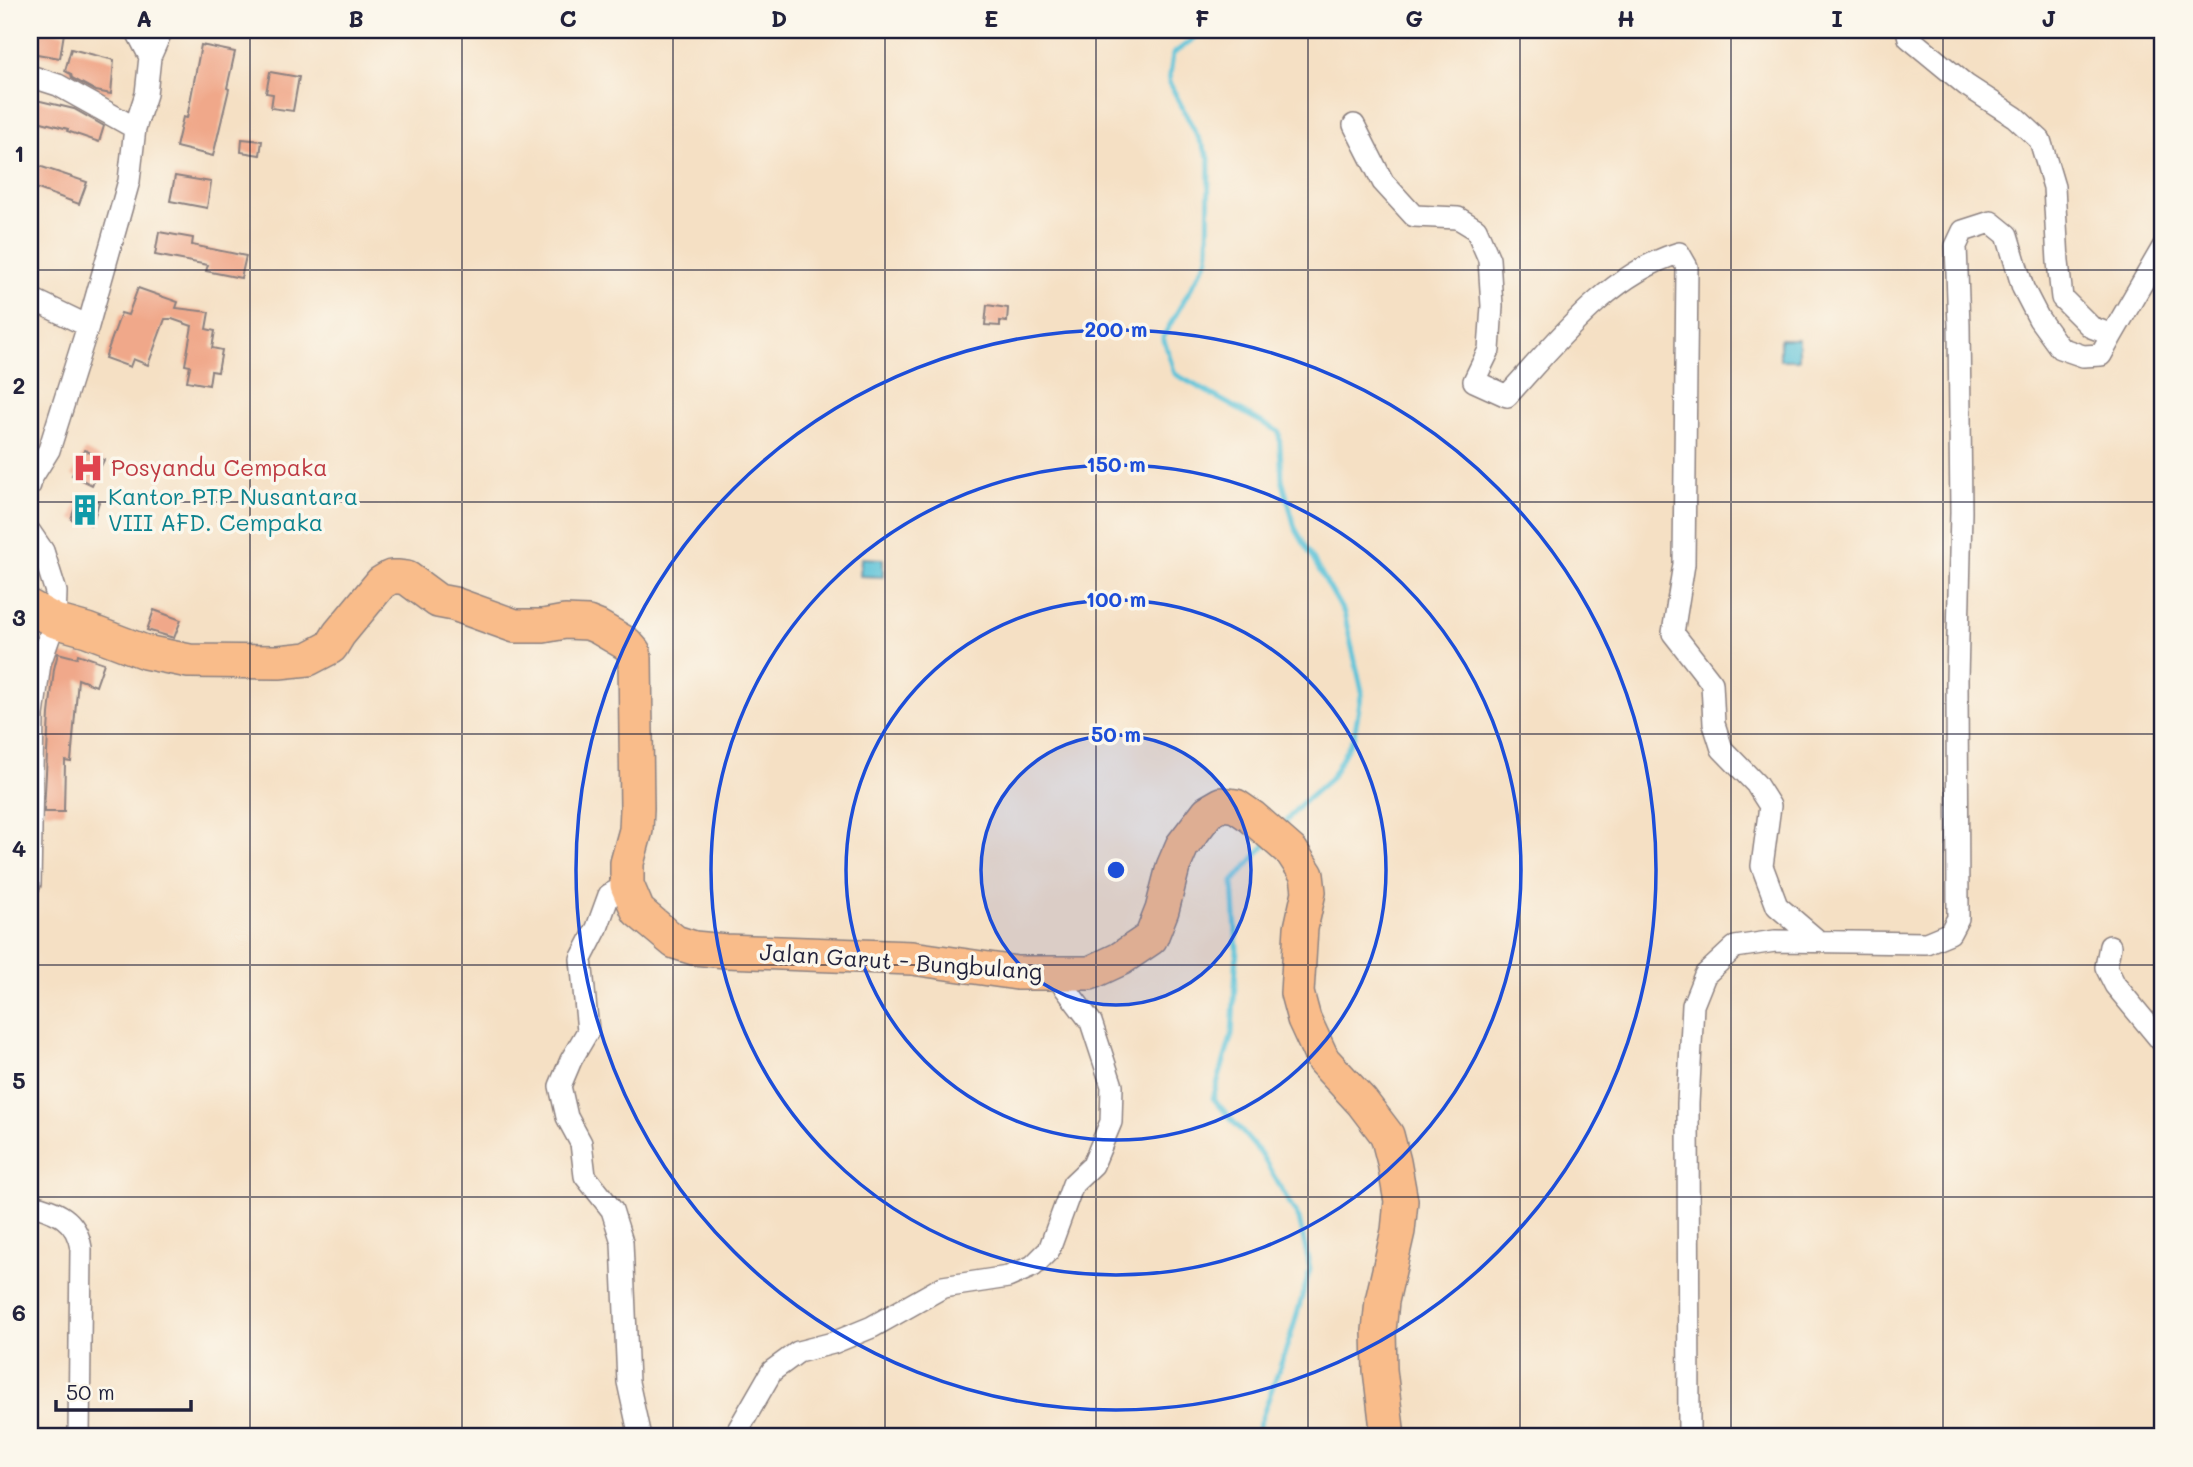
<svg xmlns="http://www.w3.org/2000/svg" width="2193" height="1467" viewBox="0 0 2193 1467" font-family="Mali,sans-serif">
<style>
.water{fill:#5bc2d8;stroke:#3e728a;stroke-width:2}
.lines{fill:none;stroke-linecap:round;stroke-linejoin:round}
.stream{stroke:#5bc2d8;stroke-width:5}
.building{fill:#f0a88a}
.street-casing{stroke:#8c8180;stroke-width:24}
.primary-casing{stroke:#8c8180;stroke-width:36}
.street{stroke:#fff;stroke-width:21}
.primary{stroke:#f9bc8a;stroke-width:33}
.grid{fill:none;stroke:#22223b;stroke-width:2;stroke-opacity:0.55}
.ring{fill:none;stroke:#1d4ed8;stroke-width:3.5}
.labels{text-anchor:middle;stroke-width:7;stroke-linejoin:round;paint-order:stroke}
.health-label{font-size:23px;fill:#be3a42;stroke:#fbf7ec;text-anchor:start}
.culture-label{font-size:23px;fill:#0d838f;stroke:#fbf7ec;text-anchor:start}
.street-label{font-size:23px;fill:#22223b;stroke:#fbf7ec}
.centre{fill:#1d4ed8;stroke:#fbf7ec;stroke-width:3.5}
.ring-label{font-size:21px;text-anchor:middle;font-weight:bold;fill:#1d4ed8;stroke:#fbf7ec;stroke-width:7;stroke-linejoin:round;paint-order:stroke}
.neatline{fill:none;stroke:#22223b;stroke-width:2.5}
.grid-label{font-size:23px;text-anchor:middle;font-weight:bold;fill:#22223b}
</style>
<rect width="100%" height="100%" fill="#fbf7ec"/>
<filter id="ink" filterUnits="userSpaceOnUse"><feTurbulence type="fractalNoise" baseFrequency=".0143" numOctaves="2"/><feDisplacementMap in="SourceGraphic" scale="14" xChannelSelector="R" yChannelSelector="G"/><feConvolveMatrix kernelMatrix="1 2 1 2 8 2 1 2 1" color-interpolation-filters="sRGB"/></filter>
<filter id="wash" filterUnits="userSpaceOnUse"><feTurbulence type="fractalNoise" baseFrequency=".00686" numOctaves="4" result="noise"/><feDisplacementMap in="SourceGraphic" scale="28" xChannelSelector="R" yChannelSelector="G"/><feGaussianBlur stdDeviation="1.57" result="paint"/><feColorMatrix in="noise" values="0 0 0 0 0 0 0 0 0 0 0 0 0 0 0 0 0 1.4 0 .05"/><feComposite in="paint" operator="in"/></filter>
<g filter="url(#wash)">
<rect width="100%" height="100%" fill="#f5e0c4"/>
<path class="water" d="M1780 339H1799V360H1780Z
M861 558 883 559V577L860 576Z"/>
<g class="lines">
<path class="stream" d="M1205 30 1173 54 1169 82 1209 158 1208 258 1163 337 1175 374 1279 432 1282 479 1295 528 1344 613 1362 691 1354 736 1331 778 1300 805 1280 828
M1255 1437 1291 1335 1310 1269 1299 1219 1261 1154 1213 1098 1232 1034 1237 950 1233 882 1266 844"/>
</g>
<g id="blocks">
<path class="building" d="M34 30 64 33 60 58 31 53Z
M201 45 235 52 227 88 229 89 213 156 176 147 183 117 187 118Z
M71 49 114 60 111 94 96 91 72 78 71 74 65 71Z
M270 72 299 77 293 111 271 108 273 94 266 93Z
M32 99 74 109 104 126 99 142 67 131 68 129 30 119Z
M242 139 262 141 260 155 241 152Z
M30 163 87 182 79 204 30 186Z
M175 176 211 182 207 208 170 201Z
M159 232 193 238 192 245 246 256 241 278 206 271 208 265 155 255Z
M138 288 178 302 176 308 209 312 206 329 215 331 212 348 222 350 218 372 211 371 209 385 187 381 190 366 185 365 192 326 172 319H165L148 365 133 359 130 367 105 358 121 313 128 315Z
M987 305 1008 308 1007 322 1000 321V326L985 325Z
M85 450 104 460 92 485 72 475Z
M79 495 99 502 92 525 71 519Z
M154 610 181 620 174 638 147 630Z
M58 653 77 658 78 654 104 663 96 686 78 679 71 762 65 761 64 812H44L49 714 54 669Z"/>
</g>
</g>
<g filter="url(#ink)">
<use href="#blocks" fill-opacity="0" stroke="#8c8180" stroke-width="2"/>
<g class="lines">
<defs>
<path id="street" d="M150 57 162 30
M30 76 58 85 135 128
M1354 125 1383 182 1414 216 1458 218 1476 229 1489 259 1492 306 1489 350 1474 381 1507 396C1555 344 1608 274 1679 253L1687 267 1684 564 1673 633 1712 683 1714 724 1722 749 1756 784 1770 806 1762 866 1777 906 1818 941
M30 298 88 326
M2112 335 2163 247
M30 485 31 479 49 450 88 326 129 181 135 128 146 94 150 57 136 30
M30 532 43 551 56 592 55 621 40 663 33 715 30 884
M627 885 609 895 597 928 581 959 588 1031 571 1060 560 1086 567 1117 581 1143 585 1176 612 1210 622 1242 628 1382 640 1437
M2110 946 2106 967 2115 985 2163 1043
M30 1204C57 1212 76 1218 81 1248L79 1437
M734 1437 772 1371 798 1352 833 1343 872 1327 943 1287 1008 1277 1033 1266 1049 1250 1073 1184 1093 1165 1111 1122 1112 1086 1091 1022 1053 972
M1689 1437 1688 1104 1693 1005 1705 975 1735 947 1775 941 1926 943 1950 933 1958 918 1957 679 1961 512 1959 325 1956 246 1963 231 1991 222 2007 235 2023 288 2039 319 2060 348 2083 356 2101 355 2112 335 2091 327 2062 298 2058 262 2054 187 2040 140 2015 117 1966 85 1909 38 1907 30"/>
<path id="primary" d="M30 607 55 621 87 630 145 652 189 661 279 662 308 659 331 647 339 634 381 583 391 577H399L407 578 438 601 454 604 515 626H543L565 622 588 623 598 627 627 644 634 652 635 658 637 808 636 830 627 863V885L638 911 675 942 694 948 726 951 912 958 1017 973H1090L1120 959 1151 938 1162 910 1173 867 1182 846 1208 812 1222 804 1236 806 1252 817 1292 852 1307 875 1309 892 1301 928 1297 993 1304 1019 1323 1060 1362 1102 1387 1135 1394 1162 1401 1201 1398 1231 1382 1301 1379 1331 1380 1370 1388 1437"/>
</defs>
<use href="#street" class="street-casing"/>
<use href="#primary" class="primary-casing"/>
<use href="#street" class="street"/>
<use href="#primary" class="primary"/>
</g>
</g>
<path class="grid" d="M250 30V1437M462 30V1437M673 30V1437M885 30V1437M1096 30V1437M1308 30V1437M1520 30V1437M1731 30V1437M1943 30V1437M30 270H2163M30 502H2163M30 734H2163M30 965H2163M30 1197H2163"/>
<circle cx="1116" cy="870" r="135" fill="#1d4ed8" fill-opacity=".12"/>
<g class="ring">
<circle cx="1116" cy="870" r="135"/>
<circle cx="1116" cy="870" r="270"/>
<circle cx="1116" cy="870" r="405"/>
<circle cx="1116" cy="870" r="540"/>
</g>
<defs>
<symbol id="hospital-bare" viewBox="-9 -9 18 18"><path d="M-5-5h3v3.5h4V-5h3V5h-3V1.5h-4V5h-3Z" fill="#e0444e" stroke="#fbf7ec" stroke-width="2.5" paint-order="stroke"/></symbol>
<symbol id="building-bare" viewBox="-9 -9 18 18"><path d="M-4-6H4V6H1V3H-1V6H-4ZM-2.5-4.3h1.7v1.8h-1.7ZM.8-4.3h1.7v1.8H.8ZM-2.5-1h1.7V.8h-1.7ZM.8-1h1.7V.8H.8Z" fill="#0f9aa8" stroke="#fbf7ec" stroke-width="2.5" paint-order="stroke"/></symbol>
</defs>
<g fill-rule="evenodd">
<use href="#hospital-bare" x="66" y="446" width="44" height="44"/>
<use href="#building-bare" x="63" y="488" width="44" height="44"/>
</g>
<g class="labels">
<g class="health-label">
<text x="111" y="476">Posyandu Cempaka</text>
</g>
<g class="culture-label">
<text x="108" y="505">Kantor PTP Nusantara<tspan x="108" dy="26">VIII AFD. Cempaka</tspan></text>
</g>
<g class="street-label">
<text transform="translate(901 962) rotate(4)" y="8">Jalan Garut - Bungbulang</text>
</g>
</g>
<circle cx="1116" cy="870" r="10" class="centre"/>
<g class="ring-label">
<text x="1116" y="337">200 m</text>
<text x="1116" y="472">150 m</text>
<text x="1116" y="607">100 m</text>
<text x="1116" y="742">50 m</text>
</g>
<rect width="2193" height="1467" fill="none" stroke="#fbf7ec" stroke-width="77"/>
<path d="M56 1400v10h135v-10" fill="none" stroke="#22223b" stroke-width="3.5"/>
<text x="66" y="1400" font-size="21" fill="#22223b" stroke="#fbf7ec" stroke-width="5" paint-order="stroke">50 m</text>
<rect x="38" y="38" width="2116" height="1390" class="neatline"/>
<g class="grid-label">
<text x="144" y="27">A</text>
<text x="356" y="27">B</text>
<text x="568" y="27">C</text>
<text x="779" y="27">D</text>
<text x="991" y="27">E</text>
<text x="1202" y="27">F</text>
<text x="1414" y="27">G</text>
<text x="1626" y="27">H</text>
<text x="1837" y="27">I</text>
<text x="2049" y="27">J</text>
<text x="19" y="162">1</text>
<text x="19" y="394">2</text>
<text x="19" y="626">3</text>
<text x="19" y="857">4</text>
<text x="19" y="1089">5</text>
<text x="19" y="1321">6</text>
</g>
</svg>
